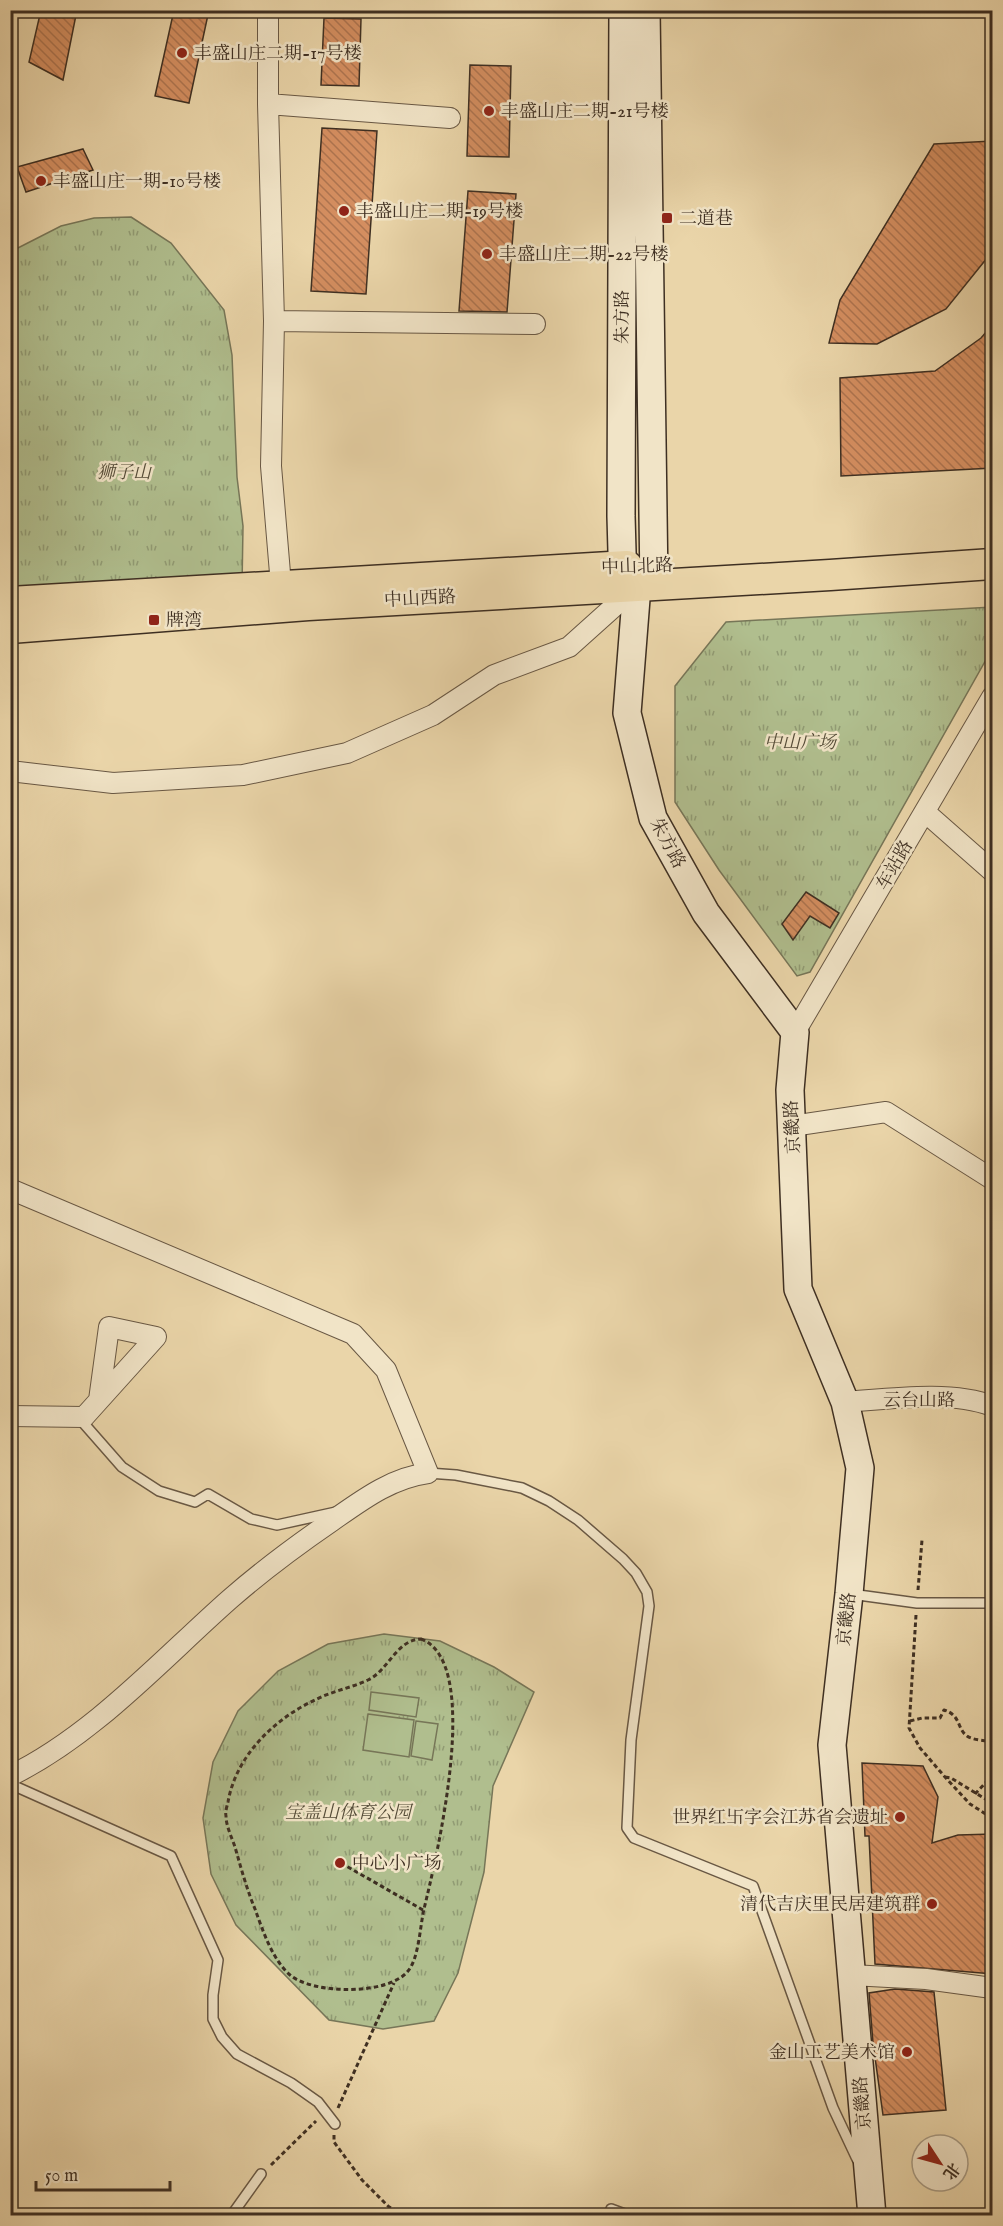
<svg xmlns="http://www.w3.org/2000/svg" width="1003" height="2226" viewBox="0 0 1003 2226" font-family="'IM FELL English','Noto Serif SC',serif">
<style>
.grass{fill:url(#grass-tufts);stroke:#777658;stroke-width:1.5}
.pitch{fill:#b0be8e;stroke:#777658;stroke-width:1.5}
.building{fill:url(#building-back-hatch);stroke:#3e2f22;stroke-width:1.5}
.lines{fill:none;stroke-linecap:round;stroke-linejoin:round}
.lane-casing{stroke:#695844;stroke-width:12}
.street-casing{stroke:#695844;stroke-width:22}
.secondary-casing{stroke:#3e2f22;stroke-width:30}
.primary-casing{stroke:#3e2f22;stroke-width:33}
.path{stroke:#3e2f22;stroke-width:3;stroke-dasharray:4.5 3;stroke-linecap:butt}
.lane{stroke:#f1e4c7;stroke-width:9}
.street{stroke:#f1e4c7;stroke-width:20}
.secondary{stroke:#f1e4c7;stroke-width:27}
.primary{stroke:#ead5a9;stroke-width:30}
.poi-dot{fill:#8f2418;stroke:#f1e4c7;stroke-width:2}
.labels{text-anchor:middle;stroke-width:5;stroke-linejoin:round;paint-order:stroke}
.poi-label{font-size:18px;fill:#3e2f22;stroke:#f1e4c7;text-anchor:start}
.street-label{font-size:18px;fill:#3e2f22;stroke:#f1e4c7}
.park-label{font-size:18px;font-style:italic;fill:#554c38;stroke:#f1e4c7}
</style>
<defs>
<pattern id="grass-tufts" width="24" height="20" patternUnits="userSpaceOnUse" patternTransform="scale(1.5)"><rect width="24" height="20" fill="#b0be8e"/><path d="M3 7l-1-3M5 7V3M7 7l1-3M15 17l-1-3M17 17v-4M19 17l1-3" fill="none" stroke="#919b74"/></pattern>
<pattern id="building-back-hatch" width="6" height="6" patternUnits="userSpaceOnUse" patternTransform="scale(1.5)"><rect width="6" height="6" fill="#d48e60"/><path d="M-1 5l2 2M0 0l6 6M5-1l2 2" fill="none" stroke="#ad744f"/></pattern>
</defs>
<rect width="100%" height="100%" fill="#ead5a9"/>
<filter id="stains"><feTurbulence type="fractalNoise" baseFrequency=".00333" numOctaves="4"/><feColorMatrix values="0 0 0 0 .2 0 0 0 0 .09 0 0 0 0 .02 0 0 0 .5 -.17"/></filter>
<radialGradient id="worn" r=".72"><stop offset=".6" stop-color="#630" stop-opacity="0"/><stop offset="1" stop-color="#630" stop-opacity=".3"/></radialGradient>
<path class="grass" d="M131 217 171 243 224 310 232 355 237 477 243 526 242 587 11 592 10 252 61 226 94 218Z
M992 607V649L810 972 797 976 719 870 675 802V686L726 622Z
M384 1634 440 1641 494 1667 534 1692 493 1786 484 1872 458 1973 434 2021 383 2029 329 2020 236 1925 211 1874 203 1818 213 1762 238 1711 278 1671 328 1644Z"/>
<path class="pitch" d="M371 1692 419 1698 416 1717 369 1710Z
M368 1714 414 1720 409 1757 363 1750Z
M416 1721 438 1724 432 1760 411 1756Z"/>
<path class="building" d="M41 10H77L63 80 29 62Z
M174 10H209L189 103 155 96Z
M324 18 361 19 359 86 321 85Z
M470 65 511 66 509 157 467 156Z
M322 128 377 131 366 294 311 291Z
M993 141V245L987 258 946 309 877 344 829 343 840 300 934 144Z
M83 149 93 170 26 192 17 167Z
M468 191 516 194 507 312 459 311Z
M993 324V468L841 476 840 378 935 371 981 338Z
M806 892 839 913 830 928 810 916 793 940 782 924Z
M862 1763 923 1766 938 1797 932 1843 958 1835 993 1834V1974L875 1964 869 1836H865Z
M895 1989 934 1992 946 2110 883 2115 873 2043 869 1993Z"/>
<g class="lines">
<defs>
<path id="lane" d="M79 1418 122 1467 159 1491 195 1502 208 1494 251 1519 277 1525 336 1512
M428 1473 456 1475 522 1488 549 1501 578 1520 623 1559 636 1573 647 1592 649 1606 631 1740 627 1828 634 1838 753 1886 833 2108 857 2159
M851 1594 917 1603H992
M10 1784 171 1856 218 1960 213 1995V2019L222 2037 237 2054 291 2083 318 2102 335 2124
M611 2209 630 2216
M231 2216 261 2174"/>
<path id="street" d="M268 10V104
M274 321 535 324
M281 585 271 466 274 321 268 104 450 118
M10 771 113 783 243 775 347 753 433 715 494 675 569 647 637 586
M925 812 992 871
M795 1032 992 697
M792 1126 886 1112 992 1179
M10 1189 353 1334 386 1370 428 1473C391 1478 362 1500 332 1521 297 1545 262 1571 230 1599 162 1659 93 1736 10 1776
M845 1402C888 1399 952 1390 992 1406
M10 1416 84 1417 156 1337 109 1327 99 1400
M851 1975 926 1979 992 1988"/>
<path id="secondary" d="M623 10 621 516 623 587
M646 10 654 585
M637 586 627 713 653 818 706 913 795 1032 790 1090 798 1289 845 1402 860 1468 849 1594 832 1745 872 2216"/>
<path id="primary" d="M10 602 627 566
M10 628 308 605 830 575 992 564"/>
</defs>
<use href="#lane" class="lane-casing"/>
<use href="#street" class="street-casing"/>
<use href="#secondary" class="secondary-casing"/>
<use href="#primary" class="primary-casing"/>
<path class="path" d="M918 1590 922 1540
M916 1615 909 1728 920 1748 945 1777 970 1804 992 1818
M421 1639C484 1662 436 1859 424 1909 420 1926 419 1958 408 1971 388 1996 312 1994 290 1975 272 1959 263 1931 255 1909 247 1890 241 1868 235 1847 232 1838 226 1826 226 1816 225 1812 227 1806 228 1802 236 1756 274 1719 315 1700 332 1691 351 1688 368 1680 389 1670 396 1640 421 1639Z
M910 1721 922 1718H940L944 1710C961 1715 957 1729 967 1736 973 1740 981 1740 987 1741L992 1748
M945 1777 951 1778 992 1803
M975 1794 992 1776
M341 1863 423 1910
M338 2108 394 1983
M334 2135V2142L362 2180 389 2207 410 2216
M271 2165 316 2121"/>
<use href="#lane" class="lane"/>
<use href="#street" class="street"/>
<use href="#secondary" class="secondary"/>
<use href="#primary" class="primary"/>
</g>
<g class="poi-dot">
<circle cx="182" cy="53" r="6"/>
<circle cx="489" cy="111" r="6"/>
<circle cx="41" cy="181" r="6"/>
<circle cx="344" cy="211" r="6"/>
<rect x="661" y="212" width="12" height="12" rx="3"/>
<circle cx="487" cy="254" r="6"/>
<rect x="148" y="614" width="12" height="12" rx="3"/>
<circle cx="900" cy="1817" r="6"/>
<circle cx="340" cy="1863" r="6"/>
<circle cx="932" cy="1904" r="6"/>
<circle cx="907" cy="2052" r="6"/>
</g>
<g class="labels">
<g class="poi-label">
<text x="194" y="59">丰盛山庄二期-17号楼</text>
<text x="501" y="117">丰盛山庄二期-21号楼</text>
<text x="53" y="187">丰盛山庄一期-10号楼</text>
<text x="356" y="217">丰盛山庄二期-19号楼</text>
<text x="679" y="224">二道巷</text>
<text x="499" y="260">丰盛山庄二期-22号楼</text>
<text x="166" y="626">牌湾</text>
<text x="888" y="1823" text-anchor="end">世界红卐字会江苏省会遗址</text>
<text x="352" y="1869">中心小广场</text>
<text x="920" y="1910" text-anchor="end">清代吉庆里民居建筑群</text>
<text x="895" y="2058" text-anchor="end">金山工艺美术馆</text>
</g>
<g class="street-label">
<text transform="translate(622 317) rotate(-90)" y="6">朱方路</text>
<text transform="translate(637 566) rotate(-2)" y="6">中山北路</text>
<text transform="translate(420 598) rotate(-3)" y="6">中山西路</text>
<text transform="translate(668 843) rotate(62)" y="6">朱方路</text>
<text transform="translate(894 865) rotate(-60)" y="6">车站路</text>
<text transform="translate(792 1127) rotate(-93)" y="6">京畿路</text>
<text x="919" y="1406">云台山路</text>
<text transform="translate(846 1619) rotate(-84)" y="6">京畿路</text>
<text transform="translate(862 2103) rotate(-95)" y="6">京畿路</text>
</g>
<g class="park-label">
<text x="124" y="478">狮子山</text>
<text x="800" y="748">中山广场</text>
<text x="348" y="1818">宝盖山体育公园</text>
</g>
</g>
<rect width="1003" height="2226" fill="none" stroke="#ead5a9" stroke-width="36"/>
<rect x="12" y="12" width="979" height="2202" fill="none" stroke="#3e2f22" stroke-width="3"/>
<rect x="18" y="18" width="967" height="2190" fill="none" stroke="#3e2f22" stroke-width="1.5"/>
<g transform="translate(940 2163) rotate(126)"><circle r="28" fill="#f1e4c7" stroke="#a99c85" stroke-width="1.5"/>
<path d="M0-4.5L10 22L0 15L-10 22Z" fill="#8f2418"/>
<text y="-9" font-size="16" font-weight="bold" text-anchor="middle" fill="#3e2f22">北</text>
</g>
<path d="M36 2181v9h134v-9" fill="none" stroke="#3e2f22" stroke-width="3"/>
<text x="45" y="2181" font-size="18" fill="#3e2f22" stroke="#f1e4c7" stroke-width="4.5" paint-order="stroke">50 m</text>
<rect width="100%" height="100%" filter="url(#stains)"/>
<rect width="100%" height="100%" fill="url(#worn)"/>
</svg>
